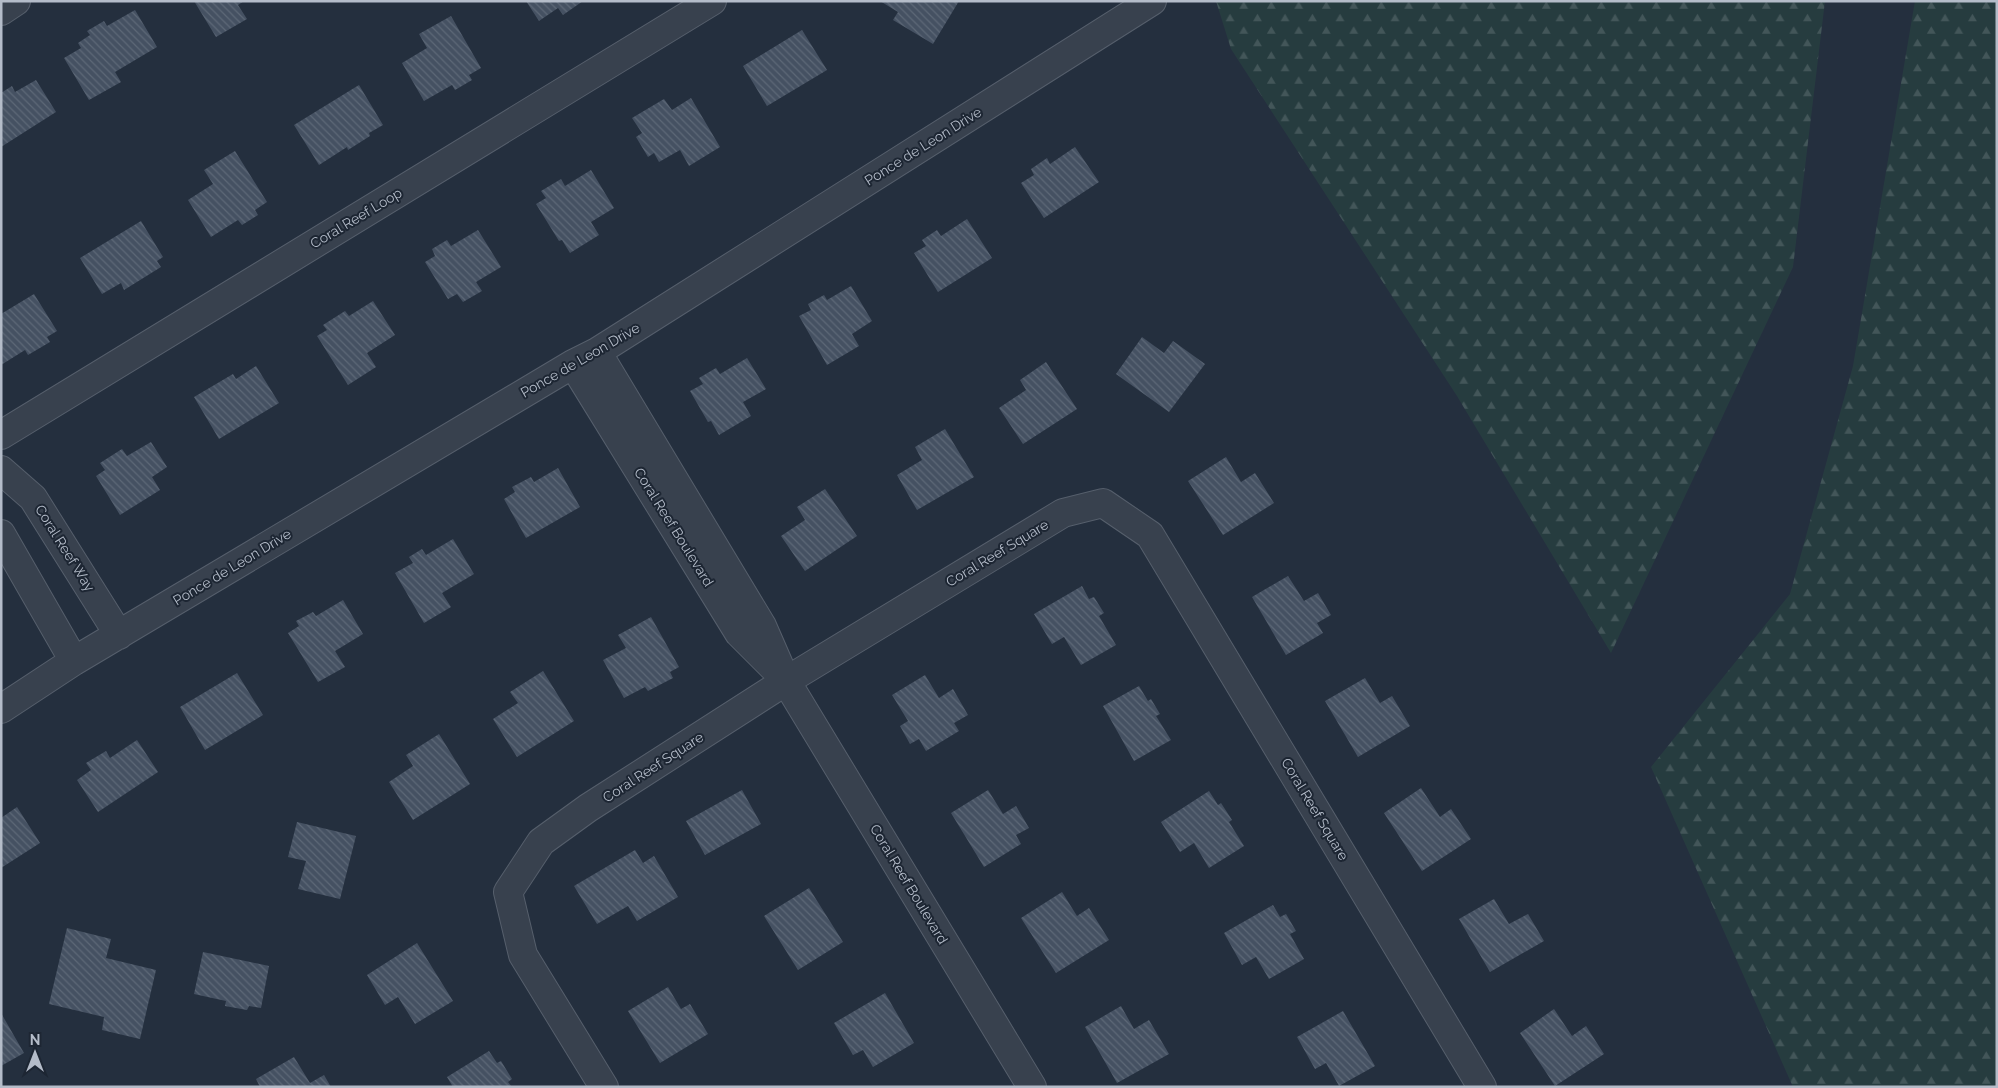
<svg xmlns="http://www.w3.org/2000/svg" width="1998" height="1088" viewBox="0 0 1998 1088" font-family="Raleway,sans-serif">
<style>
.forest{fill:url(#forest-firs)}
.building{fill:url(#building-back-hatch)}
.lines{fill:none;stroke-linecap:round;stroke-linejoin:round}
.minor-casing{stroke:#565f6c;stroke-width:30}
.minor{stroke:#38414e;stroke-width:28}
.labels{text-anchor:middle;stroke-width:4;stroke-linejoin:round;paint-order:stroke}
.street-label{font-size:14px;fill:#b4bcc9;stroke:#1d2633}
</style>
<defs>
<pattern id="forest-firs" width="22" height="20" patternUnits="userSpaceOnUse" patternTransform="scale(1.25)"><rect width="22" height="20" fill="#263c3f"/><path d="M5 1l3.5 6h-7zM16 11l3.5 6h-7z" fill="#435659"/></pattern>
<pattern id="building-back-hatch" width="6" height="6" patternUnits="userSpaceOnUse" patternTransform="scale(1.25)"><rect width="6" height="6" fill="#455162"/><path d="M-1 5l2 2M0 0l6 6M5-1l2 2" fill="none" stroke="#5d6877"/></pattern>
</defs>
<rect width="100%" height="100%" fill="#242f3e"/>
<path class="forest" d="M1216 1H1825L1793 267 1611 653 1457 396 1231 49Z
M1915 1H1997V1087H1793L1651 767 1790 594 1853 366Z"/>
<path class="building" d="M194 1H244L238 5 247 19 216 37Z
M526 1H583L563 15 558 8 539 21Z
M880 1H959L933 44 893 20 898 12Z
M135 10 157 47 115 72 121 82 89 100 64 58 81 48 78 43 90 35 87 31 104 21 107 26Z
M451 16 481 68 469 75 472 80 455 90 452 85 424 101 402 63 427 48 419 34Z
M802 30 827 70 767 106 743 66Z
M36 80 56 112 1 147V93L12 86 15 92Z
M359 85 383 125 369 133 370 136 348 150 347 147 319 165 294 125Z
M691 98 720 147 689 166 680 150 659 162 654 153 648 157 636 137 642 133 632 118 664 99 672 110Z
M1075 147 1099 182 1044 218 1021 183 1034 175 1031 169 1047 158 1050 164Z
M235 151 267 202 255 210 258 215 242 225 238 220 211 237 188 200 213 184 204 170Z
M591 170 614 208 591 222 599 235 570 253 562 240 559 241 536 204 546 198 541 191 561 179 565 186Z
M967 219 992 258 938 292 914 253 926 246 922 240 937 230 941 236Z
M141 221 163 257 157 261 161 267 124 290 121 283 102 294 80 258Z
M478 230 501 267 476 282 482 291 463 302 457 294 448 299 425 262 435 256 432 249 447 240 451 246Z
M851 286 872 321 852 334 859 346 827 365 799 316 811 310 808 304 824 295 827 300Z
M34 294 57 331 47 337 50 342 28 355 25 350 1 365V314Z
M373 301 395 335 367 353 376 367 348 385 317 336 327 330 323 325 345 311 349 316Z
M1142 337 1164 353 1173 341 1205 364 1169 412 1116 374Z
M747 358 766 389 743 402 751 416 719 435 711 421 708 422 690 391 703 384 699 378 716 368 720 374Z
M1046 362 1077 409 1023 444 999 408 1026 390 1020 380Z
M256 366 279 403 219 439 194 397 233 374 236 379Z
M945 429 974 477 917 510 897 475 922 460 915 447Z
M151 442 167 467 152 477 160 490 120 515 96 476 105 470 100 463 122 449 127 456Z
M1226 457 1241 482 1255 473 1274 503 1223 535 1188 481Z
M558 468 580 507 526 538 504 499 515 492 512 487 531 477 534 482Z
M825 489 857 536 805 571 781 536 805 520 797 507Z
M453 539 474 574 442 593 451 607 424 623 395 573 413 563 409 557 422 549 426 555Z
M1288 576 1304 601 1318 593 1331 615 1317 623 1323 633 1286 655 1252 597Z
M1082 586 1089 599 1094 597 1104 613 1099 616 1116 645 1081 665 1064 637 1052 644 1034 614Z
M343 600 363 634 335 651 345 667 318 682 288 633 299 626 296 621 313 612 316 616Z
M651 617 679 667 670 672 673 678 648 691 645 687 624 698 603 660 626 648 618 635Z
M543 671 574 721 517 757 493 719 518 703 510 692Z
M237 673 263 715 205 750 180 707Z
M925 675 939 698 953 689 968 715 954 723 959 731 926 751 919 739 910 744 900 726 908 721 892 695Z
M1365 678 1380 703 1392 696 1410 726 1358 757 1325 701Z
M1139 686 1148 701 1151 699 1160 714 1156 716 1171 740 1134 761 1103 706Z
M439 734 470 784 413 820 389 782 413 766 406 755Z
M137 740 158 772 98 812 77 780 91 770 86 763 106 751 110 758Z
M1421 788 1440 817 1451 809 1471 839 1422 871 1384 813Z
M742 790 761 824 705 855 686 821Z
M988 790 1003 814 1016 806 1029 828 1016 835 1021 844 984 867 951 813Z
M1209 791 1218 805 1221 803 1232 820 1229 822 1244 846 1209 868 1194 843 1180 852 1161 822Z
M17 807 40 843 1 868V818Z
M297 822 356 836 340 899 298 889 306 861 288 857Z
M635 850 643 863 654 856 678 897 637 921 628 906 597 924 574 886Z
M809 888 843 942 798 970 764 916Z
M1062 892 1077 916 1089 908 1109 940 1056 973 1021 918Z
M1494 899 1509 924 1528 914 1544 941 1490 972 1459 919Z
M1273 905 1280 917 1286 914 1296 931 1290 934 1304 959 1269 979 1256 957 1242 965 1224 933Z
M67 928 111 939 106 958 156 970 140 1039 102 1030 104 1017 49 1004Z
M417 943 453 1001 415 1024 398 997 385 1005 367 975Z
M203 952 269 966 261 1008 249 1006 247 1010 225 1006 226 1001 194 994Z
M668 987 681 1009 690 1004 708 1034 660 1063 628 1011Z
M885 993 914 1043 873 1067 863 1050 853 1055 834 1023Z
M1121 1006 1134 1029 1149 1020 1169 1054 1117 1083 1085 1027Z
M1554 1009 1572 1036 1586 1026 1604 1054 1555 1086 1520 1033Z
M1343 1011 1375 1066 1339 1086 1326 1063 1315 1069 1297 1037Z
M1 1013 24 1053 1 1066Z
M489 1051 497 1063 501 1061 512 1079 508 1082 512 1087H453L447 1077Z
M294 1057 310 1083 324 1075 331 1087H260L256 1079Z"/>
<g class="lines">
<defs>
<path id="minor" d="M1 11 16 1
M597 352 762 626 786 681 1032 1087
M573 364 739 633 773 667
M1 435 712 1
M1 470 33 498 119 635
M1 534 74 661
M1 709 74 661 573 364 597 352 1152 1
M604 1087 523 955 508 892 541 842 588 808 786 681 1063 513 1103 503 1150 535 1482 1087"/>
</defs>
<use href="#minor" class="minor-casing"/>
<use href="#minor" class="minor"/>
</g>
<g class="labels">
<g class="street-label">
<text transform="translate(923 146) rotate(-32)" y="5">Ponce de Leon Drive</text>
<text transform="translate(356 218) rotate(-31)" y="5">Coral Reef Loop</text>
<text transform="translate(580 360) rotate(-30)" y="5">Ponce de Leon Drive</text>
<text transform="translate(674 527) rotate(58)" y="5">Coral Reef Boulevard</text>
<text transform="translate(65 548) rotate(58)" y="5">Coral Reef Way</text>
<text transform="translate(997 553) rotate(-31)" y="5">Coral Reef Square</text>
<text transform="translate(232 567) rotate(-31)" y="5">Ponce de Leon Drive</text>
<text transform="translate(653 767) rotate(-33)" y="5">Coral Reef Square</text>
<text transform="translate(1315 809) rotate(59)" y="5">Coral Reef Square</text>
<text transform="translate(909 884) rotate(59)" y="5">Coral Reef Boulevard</text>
</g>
</g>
<rect width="1998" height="1088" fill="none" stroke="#b4bcc9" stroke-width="5"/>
<g transform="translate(35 1053)" stroke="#1d2633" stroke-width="4" paint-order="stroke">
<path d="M0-4L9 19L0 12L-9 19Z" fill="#b4bcc9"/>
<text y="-8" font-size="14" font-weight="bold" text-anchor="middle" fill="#b4bcc9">N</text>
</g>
</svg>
